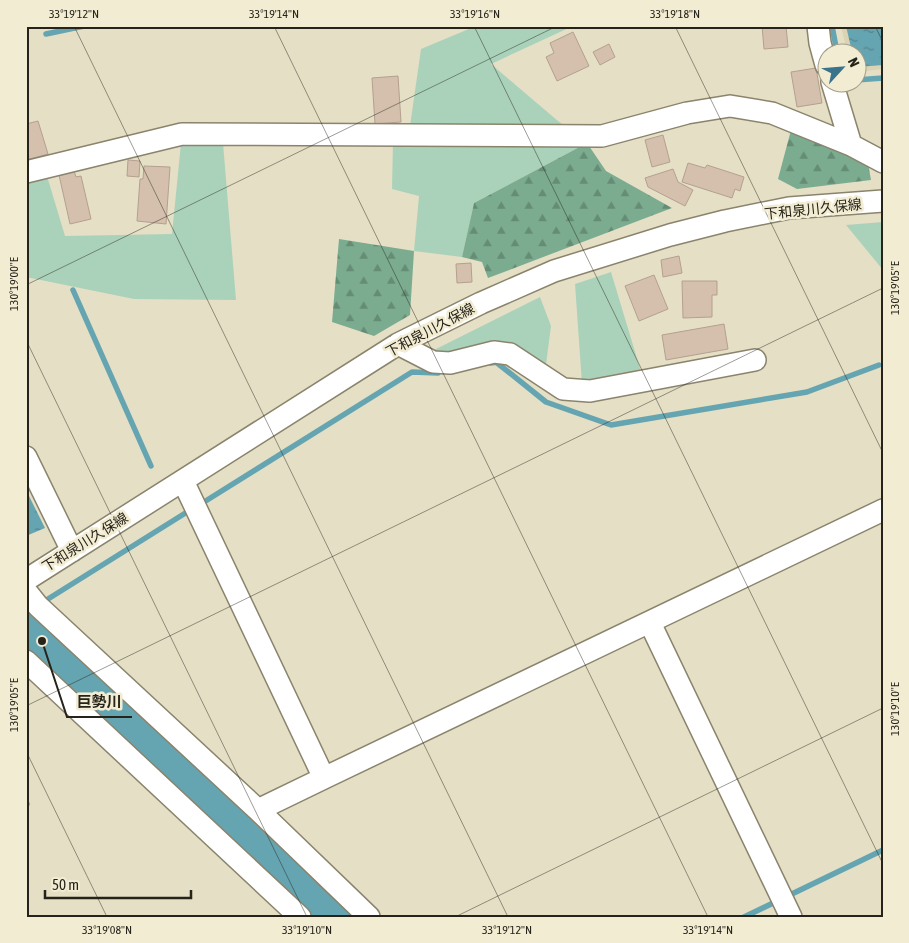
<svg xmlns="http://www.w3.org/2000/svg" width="909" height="943" viewBox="0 0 909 943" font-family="'Asap Condensed','Noto Sans JP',sans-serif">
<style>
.built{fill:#dbd3b3}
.grass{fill:#aad2ba}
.forest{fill:url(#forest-firs)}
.water{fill:url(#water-ripples)}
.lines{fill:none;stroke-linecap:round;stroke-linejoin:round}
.stream{stroke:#65a4b1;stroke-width:5.5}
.river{stroke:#65a4b1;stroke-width:35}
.building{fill:#d5c0ae;stroke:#b4a08f}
.minor-casing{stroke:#8a846d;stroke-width:24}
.minor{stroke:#fff;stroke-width:21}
.ticks{fill:none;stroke:#26231a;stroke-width:1;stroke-opacity:0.45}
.labels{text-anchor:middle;stroke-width:5;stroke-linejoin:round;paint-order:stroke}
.street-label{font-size:14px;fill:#26231a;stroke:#f2ecd2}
.leader{fill:none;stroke:#26231a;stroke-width:2}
.callout-dot{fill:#26231a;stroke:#f2ecd2;stroke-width:2}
.callout-label{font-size:15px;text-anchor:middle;font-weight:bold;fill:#26231a;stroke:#f2ecd2;stroke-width:5;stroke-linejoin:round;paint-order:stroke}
.neatline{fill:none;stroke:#26231a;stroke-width:2}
.ticks-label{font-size:12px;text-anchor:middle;fill:#26231a}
</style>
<defs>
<pattern id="forest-firs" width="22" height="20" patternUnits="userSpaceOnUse" patternTransform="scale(1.25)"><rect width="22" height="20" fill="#7bac90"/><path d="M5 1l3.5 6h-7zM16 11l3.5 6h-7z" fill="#658c75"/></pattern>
<pattern id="water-ripples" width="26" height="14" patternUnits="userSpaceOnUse" patternTransform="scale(1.25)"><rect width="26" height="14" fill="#65a4b1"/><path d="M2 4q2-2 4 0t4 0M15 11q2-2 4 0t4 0" fill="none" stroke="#53858f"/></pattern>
</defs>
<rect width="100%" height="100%" fill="#e5dfc5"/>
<path class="built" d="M841 26H883V69L857 72 856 52H847Z"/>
<path class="grass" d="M476 26H573L491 64 558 121 587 143 474 203 462 257 414 251 419 196 392 189 393 141 410 126 421 49Z
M181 143H223L236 300 134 299 26 277V181L47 176 65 236 172 234Z
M883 222V270L846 225Z
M611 272 642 375 582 384 575 284Z
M540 297 551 326 545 372 504 345 447 358 426 354Z"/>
<path class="forest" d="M791 130 868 163 871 180 797 189 778 179Z
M587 143 606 171 672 208 488 278 482 262 462 257 474 203Z
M339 239 414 251 410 315 374 336 332 322Z"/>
<path class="water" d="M846 26H883V65L857 67 856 52H852Z
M26 490 45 528 26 536Z"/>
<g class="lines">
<path class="stream" d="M832 26 837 52
M46 34 84 26
M856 80 883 78
M73 290 151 466
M491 363 496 362 546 402 611 425 807 392 879 365
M204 502 412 372 438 373
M48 599 187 512
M26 804H27
M744 917 883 850"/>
<path class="river" d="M26 627 336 917"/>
</g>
<path class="building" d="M762 26H786L788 47 764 49Z
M573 32 589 66 557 81 546 57 554 53 550 43Z
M609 44 615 57 600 65 593 52Z
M816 68 822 103 797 107 791 72Z
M398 76 401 122 375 124 372 78Z
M38 121 48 154 26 160V124Z
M663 135 670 162 652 167 645 140Z
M128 160 140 161 139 177 127 176Z
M688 163 705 168 707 165 744 177 740 191 735 189 732 198 682 182Z
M144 166 170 167 166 224 137 221 140 179H143Z
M673 169 678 182 693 190 685 206 648 187 645 178Z
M74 171 76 177 81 176 91 219 70 224 59 175Z
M679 256 682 273 663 277 661 260Z
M471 263 472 282 457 283 456 264Z
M654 275 668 309 639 321 625 286Z
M682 281H717V295H712V317L683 318Z
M724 324 728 349 666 360 662 335Z"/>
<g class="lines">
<defs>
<path id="minor" d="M818 26 820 43 826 65
M832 82 851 145
M26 172 182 134 602 136 687 113 730 106 772 113 851 145 883 162
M398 344 433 362 450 363 494 352 510 354 563 389 590 391 755 360
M26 457 72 551
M183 481 324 778 883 510
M26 580 398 344 481 303 554 271 670 235 725 221 789 208 883 201
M26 591 38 606 258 810 369 917
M650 623 791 917
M26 661 300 917
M258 810 324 778"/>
</defs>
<use href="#minor" class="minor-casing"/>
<use href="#minor" class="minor"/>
</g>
<path class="ticks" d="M74 26 508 917M274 26 708 917M474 26 883 864M675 26 883 453M875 26 883 42M26 285 557 26M26 340 307 917M26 706 883 288M26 751 107 917M455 917 883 708"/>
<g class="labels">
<g class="street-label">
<text transform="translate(813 209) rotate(-6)" y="5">下和泉川久保線</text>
<text transform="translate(430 330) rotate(-28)" y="5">下和泉川久保線</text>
<text transform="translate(85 542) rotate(-32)" y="5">下和泉川久保線</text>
</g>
</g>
<path class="leader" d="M42 641L67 717H132"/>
<circle class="callout-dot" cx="42" cy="641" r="5"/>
<g class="callout-label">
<text x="99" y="707">巨勢川</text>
</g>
<rect width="909" height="943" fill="none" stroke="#f2ecd2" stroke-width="55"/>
<g transform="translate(842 68) rotate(64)"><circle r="24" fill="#f2ecd2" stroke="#a09c88"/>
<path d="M0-4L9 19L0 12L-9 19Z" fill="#3a738c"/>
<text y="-8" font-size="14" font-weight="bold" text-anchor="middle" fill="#26231a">N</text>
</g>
<path d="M45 890v8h146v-8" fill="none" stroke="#26231a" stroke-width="2.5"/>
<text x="52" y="890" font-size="15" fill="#26231a" stroke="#f2ecd2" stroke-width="4" paint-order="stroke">50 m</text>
<rect x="28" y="28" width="854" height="888" class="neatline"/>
<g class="ticks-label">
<text x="74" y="18">33°19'12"N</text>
<text x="274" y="18">33°19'14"N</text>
<text x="475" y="18">33°19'16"N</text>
<text x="675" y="18">33°19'18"N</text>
<text transform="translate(14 284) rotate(-90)" y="4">130°19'00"E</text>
<text transform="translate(895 288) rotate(-90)" y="4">130°19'05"E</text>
<text transform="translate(14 705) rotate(-90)" y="4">130°19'05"E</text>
<text transform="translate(895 709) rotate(-90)" y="4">130°19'10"E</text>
<text x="107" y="934">33°19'08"N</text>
<text x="307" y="934">33°19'10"N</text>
<text x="507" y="934">33°19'12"N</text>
<text x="708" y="934">33°19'14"N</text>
</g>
</svg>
